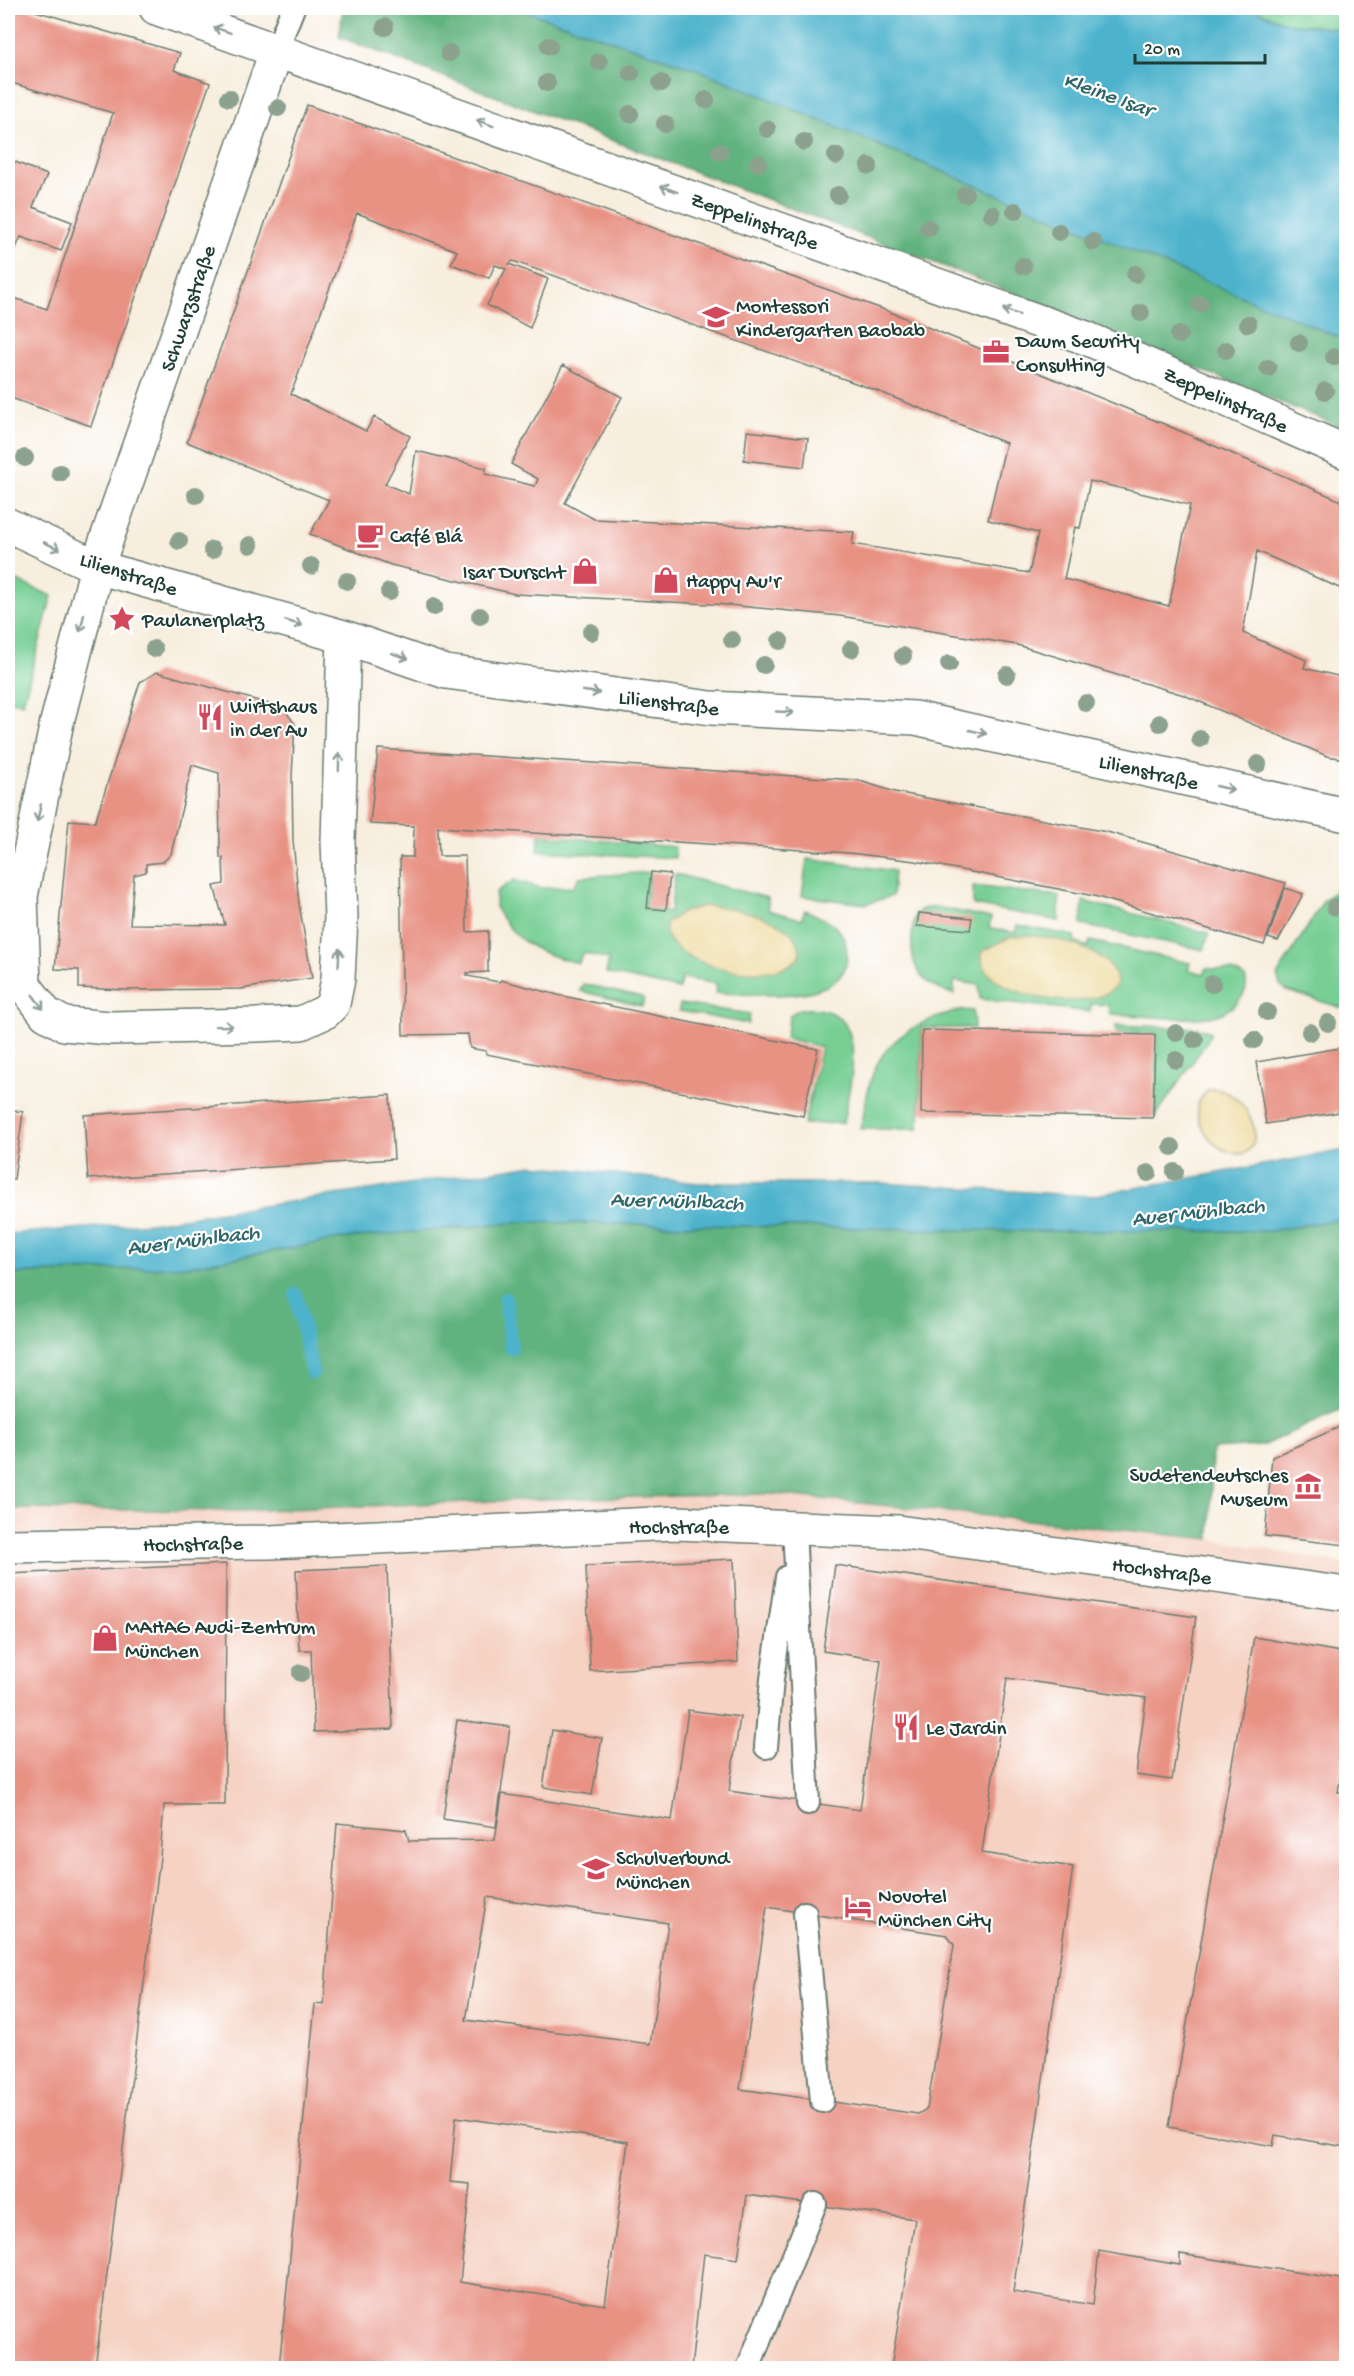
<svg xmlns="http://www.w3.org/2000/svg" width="1354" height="2376" viewBox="0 0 1354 2376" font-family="'Gochi Hand',sans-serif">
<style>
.built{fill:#f5d2c2}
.green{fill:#77cf94;stroke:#4b8664;stroke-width:1.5}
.forest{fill:#61b27e;stroke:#407859;stroke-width:1.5}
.sand{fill:#eeda9e;stroke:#868c69;stroke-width:1.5}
.water{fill:#4db3cc;stroke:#367880;stroke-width:1.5}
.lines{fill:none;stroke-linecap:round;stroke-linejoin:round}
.stream{stroke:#4db3cc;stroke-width:14}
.building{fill:#e89284;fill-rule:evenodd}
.service-casing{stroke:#6b7b70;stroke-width:26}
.minor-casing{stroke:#6b7b70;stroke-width:36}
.service{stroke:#fff;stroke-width:22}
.minor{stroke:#fff;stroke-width:33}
.tree{fill:#8ca18e}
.oneway{stroke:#8f9e9a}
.labels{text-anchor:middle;stroke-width:4.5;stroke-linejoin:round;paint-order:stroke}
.street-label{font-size:21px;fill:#1f3d34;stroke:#fff}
.poi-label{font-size:21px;fill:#1f3d34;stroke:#fff;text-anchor:start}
.water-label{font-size:22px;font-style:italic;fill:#2f6669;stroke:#fff}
</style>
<rect width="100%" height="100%" fill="#fff"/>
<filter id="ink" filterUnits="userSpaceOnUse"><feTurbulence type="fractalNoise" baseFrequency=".0167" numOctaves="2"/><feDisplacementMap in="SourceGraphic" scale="12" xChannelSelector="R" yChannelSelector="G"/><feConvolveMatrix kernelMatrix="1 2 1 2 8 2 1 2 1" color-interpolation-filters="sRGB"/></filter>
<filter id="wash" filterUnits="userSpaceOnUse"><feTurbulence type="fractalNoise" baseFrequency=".008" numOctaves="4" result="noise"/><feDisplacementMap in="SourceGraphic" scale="24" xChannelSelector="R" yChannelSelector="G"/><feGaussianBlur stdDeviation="1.35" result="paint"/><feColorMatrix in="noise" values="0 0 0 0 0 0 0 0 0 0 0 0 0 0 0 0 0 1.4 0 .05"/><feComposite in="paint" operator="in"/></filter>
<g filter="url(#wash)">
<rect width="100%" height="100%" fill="#f7eede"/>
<path class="built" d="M773 1494 1210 1539 1346 1564V2368H8V1509L241 1511 546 1499Z"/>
<path class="green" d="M1251 8H1346V30L1286 23Z
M8 577 52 596 23 703 8 701Z
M539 835 675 847V858L538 851Z
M807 859 894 871 892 896 866 904 802 896Z
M650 872 645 909 670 913 675 874 768 898V910L801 919 805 910C825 919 845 926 847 952 851 1009 751 993 715 993L717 984 682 978 679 989 606 973 609 959 582 953 579 963C541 955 515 943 495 907L496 892 514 880 541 888 574 887 579 877Z
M1346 882V1009L1287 991 1280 985 1277 976 1324 900Z
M973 886 1059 896V921L973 905Z
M1083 901 1209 933 1204 950 1081 925Z
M937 907 991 918 989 928 1015 933 1017 925 1075 936 1074 942 1088 947 1090 941 1190 963 1188 970 1205 974 1206 968 1232 971 1245 977C1252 997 1226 1015 1209 1017 1177 1021 1141 1015 1110 1014L1109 1005 1091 1004 1090 1012 980 999 979 985 954 981V994C911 984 907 954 915 915L922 909Z
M583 984 644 998 642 1006 580 991Z
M680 1004 750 1014 748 1024 679 1011Z
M799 1009C806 1009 815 1008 822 1010 871 1019 848 1091 843 1123L804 1124 821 1047 785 1038 790 1015Z
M962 1010 973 1011 974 1028H922L919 1129H860C865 1113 866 1096 871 1079 884 1037 921 1020 962 1010Z
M1116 1025 1199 1028 1211 1032 1206 1043 1155 1117 1157 1033 1116 1032Z"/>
<path class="forest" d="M343 8H516L702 71 1346 340V429L975 278 339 37Z
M1346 1218V1407L1262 1446 1212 1449 1210 1539 773 1494 546 1499 241 1511 8 1509V1274L189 1266 347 1238 522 1222 1027 1231H1270Z"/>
<path class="sand" d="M702 906C730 906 802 918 800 955 778 992 653 963 667 922L683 912Z
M1028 935C1055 938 1116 950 1117 984 1092 1020 969 993 983 951L1010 937Z
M1209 1089C1233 1087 1257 1115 1254 1139 1250 1165 1220 1152 1210 1139 1201 1128 1195 1116 1198 1101Z"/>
<path class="water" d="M516 8H1251L1286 23 1346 30V340L702 71Z
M1346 1150V1218L1270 1231H1027L522 1222 347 1238 189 1266 8 1274V1234L150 1223 533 1165 698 1183H883L1090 1196Z"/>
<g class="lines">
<path class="stream" d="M296 1295 312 1373
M505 1299 511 1348"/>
</g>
<g id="blocks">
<path class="building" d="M8 8H25L180 53 174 70 210 83 91 426 8 397V296L47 309 113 113 8 82Z
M307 105 888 311 1164 424 1346 503V591L1257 551 1243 633 1306 660 1304 668 1346 678V759L1327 756 1184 695 1017 645 840 616 729 605 515 594 391 565 310 534 329 500 187 442ZM357 213 457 251 451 264 489 278 495 265 506 269 487 305 530 328 548 279 509 264 513 261 875 390 1006 443 988 520 1038 533 1029 573 852 544 854 532 594 519 565 503 622 397 563 365 511 464 538 479 535 486 485 474 486 468 416 451 409 494 385 484 410 436 374 417 366 431 291 394ZM1090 481 1190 505 1169 606 1064 579 1075 527 1080 528Z
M8 159 47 175 33 207 72 222 61 251 21 237 13 254 8 252Z
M747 431 808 438 804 467 744 460Z
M157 672 283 708 295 724 292 776 293 840 299 904 312 978 241 989 125 990 79 988V970L55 969 69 820 95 822 140 682ZM192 765 219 773 220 858H223L224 884 214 886 225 925 130 924 134 875 146 872V864L163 862 171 854Z
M378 749 857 780 895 792 1107 832 1286 883 1264 945 1094 896 915 861 849 853 438 827 439 856H465L467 932 488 931V972L467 973V976L499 982 501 980 558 995 818 1049 803 1116 486 1054V1051L470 1048 468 1034 403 1035 400 857H413L414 826 370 824Z
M651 872 670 874 666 910 647 908Z
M1285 888 1303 894 1278 941 1268 938Z
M919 913 972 918 970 930 917 926Z
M922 1030 1155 1035 1153 1118 921 1113Z
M1346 1047V1111L1266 1124 1256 1062Z
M390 1095 394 1159 88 1179 84 1115Z
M8 1110 23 1112 14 1179 8 1178Z
M1346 1424V1545L1265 1536 1272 1457Z
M734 1559 738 1662 590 1671 586 1566Z
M226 1564 225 1805H164L160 1857 95 2368H8V1574Z
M835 1565 1196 1617 1172 1780 1136 1775 1146 1698 1007 1678 982 1853 1073 1867 1013 2292 1093 2305 1099 2251 1180 2265V2254L1346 2280V2368H891L915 2219 747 2195 738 2259 704 2254 691 2368H279L315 2004 324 2005 337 1823 406 1830 409 1841 495 1840 502 1794 672 1820 688 1710 740 1717 729 1791 860 1810 881 1660 823 1651ZM487 1897 668 1923 650 2044 466 2020ZM767 1907 947 1935 954 1945 927 2109 918 2114 740 2089ZM456 2117 628 2142 605 2305 460 2282 470 2184 450 2182Z
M387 1566 393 1729 314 1732 311 1650H299L296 1570Z
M1254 1637 1346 1653V1742L1338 1792 1346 1793V2147L1275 2135 1273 2146 1169 2127Z
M457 1720 510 1727 496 1827 443 1819Z
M552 1730 602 1738 592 1795 543 1787Z"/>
</g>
</g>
<g filter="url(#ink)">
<use href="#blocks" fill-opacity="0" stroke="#6b7b70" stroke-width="1.5"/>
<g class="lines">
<defs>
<path id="service" d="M277 49 293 8
M794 1528 808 1803
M766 1747 772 1679 787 1577
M805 1913 822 2101
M748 2368 815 2204"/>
<path id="minor" d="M156 8 1086 338 1346 452
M277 49 97 567 57 722 21 896 24 985 46 1014 64 1024 110 1028 256 1025 301 1023 325 1012 333 1004 338 979 341 917 338 841 344 637
M8 525 97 567 344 637 446 672 711 708 915 718 1346 815
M8 1546 270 1542 676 1523 898 1532 1346 1594"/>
</defs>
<use href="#service" class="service-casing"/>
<use href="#minor" class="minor-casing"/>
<use href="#service" class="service"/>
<use href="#minor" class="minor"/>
</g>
<g class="tree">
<circle cx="385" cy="27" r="9"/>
<circle cx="549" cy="46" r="9"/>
<circle cx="449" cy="53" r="9"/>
<circle cx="599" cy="62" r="9"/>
<circle cx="631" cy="73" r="9"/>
<circle cx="547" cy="83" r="9"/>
<circle cx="661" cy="83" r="9"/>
<circle cx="229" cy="98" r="9"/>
<circle cx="706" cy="100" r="9"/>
<circle cx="278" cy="108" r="9"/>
<circle cx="630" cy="114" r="9"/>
<circle cx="665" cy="124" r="9"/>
<circle cx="767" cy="129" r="9"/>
<circle cx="804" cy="142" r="9"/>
<circle cx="720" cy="152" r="9"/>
<circle cx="836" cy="156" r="9"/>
<circle cx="758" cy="163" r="9"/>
<circle cx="869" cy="166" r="9"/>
<circle cx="965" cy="194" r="9"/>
<circle cx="838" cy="195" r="9"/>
<circle cx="1015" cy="211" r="9"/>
<circle cx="992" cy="214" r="9"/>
<circle cx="928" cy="228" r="9"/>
<circle cx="1059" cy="232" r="9"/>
<circle cx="1093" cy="242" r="9"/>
<circle cx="1023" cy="266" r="9"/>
<circle cx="1135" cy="274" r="9"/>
<circle cx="1200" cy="304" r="9"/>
<circle cx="1141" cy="313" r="9"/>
<circle cx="1248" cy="324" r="9"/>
<circle cx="1179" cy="335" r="9"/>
<circle cx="1299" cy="343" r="9"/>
<circle cx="1226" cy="350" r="9"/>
<circle cx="1334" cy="357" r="9"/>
<circle cx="1268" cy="368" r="9"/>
<circle cx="1325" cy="391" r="9"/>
<circle cx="25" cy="458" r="9"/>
<circle cx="60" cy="473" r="9"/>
<circle cx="196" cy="495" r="9"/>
<circle cx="179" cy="541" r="9"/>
<circle cx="250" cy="545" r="9"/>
<circle cx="212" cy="550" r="9"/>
<circle cx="311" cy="566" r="9"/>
<circle cx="347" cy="581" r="9"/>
<circle cx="389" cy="592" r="9"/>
<circle cx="434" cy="607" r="9"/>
<circle cx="480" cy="616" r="9"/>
<circle cx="591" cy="632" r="9"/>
<circle cx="732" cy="640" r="9"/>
<circle cx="780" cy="641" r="9"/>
<circle cx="154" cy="649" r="9"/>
<circle cx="851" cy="649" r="9"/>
<circle cx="903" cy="656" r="9"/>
<circle cx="949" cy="664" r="9"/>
<circle cx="764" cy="665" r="9"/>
<circle cx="1007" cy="675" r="9"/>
<circle cx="1086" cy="703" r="9"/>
<circle cx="1160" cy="723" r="9"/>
<circle cx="1200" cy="739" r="9"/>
<circle cx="1258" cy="764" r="9"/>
<circle cx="1335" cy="907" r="9"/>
<circle cx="1212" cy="984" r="9"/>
<circle cx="1267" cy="1012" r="9"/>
<circle cx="1328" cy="1023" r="9"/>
<circle cx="1310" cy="1032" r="9"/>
<circle cx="1176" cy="1033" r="9"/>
<circle cx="1195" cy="1040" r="9"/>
<circle cx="1254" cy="1040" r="9"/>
<circle cx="1176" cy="1060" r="9"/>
<circle cx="1172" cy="1147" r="9"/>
<circle cx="1175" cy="1172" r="9"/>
<circle cx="1148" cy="1173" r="9"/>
<circle cx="301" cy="1673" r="9"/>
</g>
<defs><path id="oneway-shaft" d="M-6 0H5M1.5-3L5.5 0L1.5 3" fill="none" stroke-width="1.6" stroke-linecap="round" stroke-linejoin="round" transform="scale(1.5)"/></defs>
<g class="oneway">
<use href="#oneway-shaft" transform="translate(222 30) rotate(-161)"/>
<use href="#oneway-shaft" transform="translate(485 123) rotate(-160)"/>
<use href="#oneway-shaft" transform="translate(669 189) rotate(-160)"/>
<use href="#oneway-shaft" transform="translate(1011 312) rotate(-160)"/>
<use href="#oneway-shaft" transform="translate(52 546) rotate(25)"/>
<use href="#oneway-shaft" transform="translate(82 623) rotate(104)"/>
<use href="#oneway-shaft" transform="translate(294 623) rotate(16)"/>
<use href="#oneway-shaft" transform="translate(400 656) rotate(19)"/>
<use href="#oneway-shaft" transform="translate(591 692) rotate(8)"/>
<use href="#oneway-shaft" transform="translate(785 712) rotate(3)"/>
<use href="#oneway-shaft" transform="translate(978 732) rotate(13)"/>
<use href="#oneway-shaft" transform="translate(339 762) rotate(-89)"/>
<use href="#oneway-shaft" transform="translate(1225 788) rotate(13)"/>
<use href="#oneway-shaft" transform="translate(39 813) rotate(102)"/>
<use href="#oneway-shaft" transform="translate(339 957) rotate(-87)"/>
<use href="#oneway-shaft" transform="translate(38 1002) rotate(53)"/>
<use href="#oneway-shaft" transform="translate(224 1026) rotate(-1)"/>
</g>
</g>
<defs>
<symbol id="school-bare" viewBox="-9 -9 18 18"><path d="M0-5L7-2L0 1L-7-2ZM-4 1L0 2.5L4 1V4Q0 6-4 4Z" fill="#d1495b" stroke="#fff" stroke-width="2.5" paint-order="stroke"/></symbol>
<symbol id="office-bare" viewBox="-9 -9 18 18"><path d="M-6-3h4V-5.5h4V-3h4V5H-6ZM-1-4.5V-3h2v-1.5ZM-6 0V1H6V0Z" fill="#d1495b" stroke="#fff" stroke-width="2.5" paint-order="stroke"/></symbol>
<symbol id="cafe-bare" viewBox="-9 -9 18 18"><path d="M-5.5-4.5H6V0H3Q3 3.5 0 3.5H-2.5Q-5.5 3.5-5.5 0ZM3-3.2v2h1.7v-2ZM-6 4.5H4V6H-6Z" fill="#d1495b" stroke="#fff" stroke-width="2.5" paint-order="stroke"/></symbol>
<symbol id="shop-bare" viewBox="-9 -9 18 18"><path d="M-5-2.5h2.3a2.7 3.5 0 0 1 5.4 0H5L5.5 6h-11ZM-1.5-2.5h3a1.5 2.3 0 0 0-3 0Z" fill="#d1495b" stroke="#fff" stroke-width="2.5" paint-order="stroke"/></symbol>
<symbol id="sight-bare" viewBox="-9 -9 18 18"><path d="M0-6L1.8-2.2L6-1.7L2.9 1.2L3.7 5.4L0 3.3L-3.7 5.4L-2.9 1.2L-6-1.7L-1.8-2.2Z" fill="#d1495b" stroke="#fff" stroke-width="2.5" paint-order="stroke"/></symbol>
<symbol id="restaurant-bare" viewBox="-9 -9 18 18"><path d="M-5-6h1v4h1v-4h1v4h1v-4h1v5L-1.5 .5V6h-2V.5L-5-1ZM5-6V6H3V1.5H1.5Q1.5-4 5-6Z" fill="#d1495b" stroke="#fff" stroke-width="2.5" paint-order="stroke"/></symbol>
<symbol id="museum-bare" viewBox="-9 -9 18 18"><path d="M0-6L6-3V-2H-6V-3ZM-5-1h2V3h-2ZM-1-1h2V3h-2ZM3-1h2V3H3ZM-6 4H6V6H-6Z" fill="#d1495b" stroke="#fff" stroke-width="2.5" paint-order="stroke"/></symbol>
<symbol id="hotel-bare" viewBox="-9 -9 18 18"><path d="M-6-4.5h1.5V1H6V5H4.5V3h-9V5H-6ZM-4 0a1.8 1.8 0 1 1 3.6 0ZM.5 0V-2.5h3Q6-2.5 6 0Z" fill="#d1495b" stroke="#fff" stroke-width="2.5" paint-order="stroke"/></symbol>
</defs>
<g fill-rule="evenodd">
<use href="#school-bare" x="697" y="298" width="38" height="38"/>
<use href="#office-bare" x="977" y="333" width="38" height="38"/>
<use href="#cafe-bare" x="351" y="516" width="38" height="38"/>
<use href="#shop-bare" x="566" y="552" width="38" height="38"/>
<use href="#shop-bare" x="647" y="561" width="38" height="38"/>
<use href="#sight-bare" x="103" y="600" width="38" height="38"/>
<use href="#restaurant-bare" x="191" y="698" width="38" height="38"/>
<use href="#museum-bare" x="1289" y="1467" width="38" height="38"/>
<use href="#shop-bare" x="86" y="1619" width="38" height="38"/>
<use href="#restaurant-bare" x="887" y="1708" width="38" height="38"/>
<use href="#school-bare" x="577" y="1850" width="38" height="38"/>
<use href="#hotel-bare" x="839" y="1888" width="38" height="38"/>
</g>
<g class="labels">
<g class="street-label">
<text transform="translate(755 220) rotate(20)" y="7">Zeppelinstraße</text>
<text transform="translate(187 308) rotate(-71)" y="7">Schwarzstraße</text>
<text transform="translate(1226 399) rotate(24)" y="7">Zeppelinstraße</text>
<text transform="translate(129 573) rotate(18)" y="7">Lilienstraße</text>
<text transform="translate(669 702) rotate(7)" y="7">Lilienstraße</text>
<text transform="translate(1149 771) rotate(13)" y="7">Lilienstraße</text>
<text x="679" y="1533">Hochstraße</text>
<text transform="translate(193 1543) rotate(-1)" y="7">Hochstraße</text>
<text transform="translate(1162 1570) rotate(8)" y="7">Hochstraße</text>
</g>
<g class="poi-label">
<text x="736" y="312">Montessori<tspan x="736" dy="24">Kindergarten Baobab</tspan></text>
<text x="1016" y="347">Daum Security<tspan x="1016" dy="24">Consulting</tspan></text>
<text x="390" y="542">Café Blá</text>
<text x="565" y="578" text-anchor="end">Isar Durscht</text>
<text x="686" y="587">Happy Au'r</text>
<text x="142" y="626">Paulanerplatz</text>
<text x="230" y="712">Wirtshaus<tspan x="230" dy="24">in der Au</tspan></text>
<text x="1288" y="1481" text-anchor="end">Sudetendeutsches<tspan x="1288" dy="24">Museum</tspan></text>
<text x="125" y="1633">MAHAG Audi-Zentrum<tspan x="125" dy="24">München</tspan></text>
<text x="926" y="1734">Le Jardin</text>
<text x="616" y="1864">Schulverbund<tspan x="616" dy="24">München</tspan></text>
<text x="878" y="1902">Novotel<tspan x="878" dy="24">München City</tspan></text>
</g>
<g class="water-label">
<text transform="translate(1109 93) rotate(20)" y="8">Kleine Isar</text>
<text transform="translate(677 1199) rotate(2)" y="8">Auer Mühlbach</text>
<text transform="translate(1198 1210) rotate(-6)" y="8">Auer Mühlbach</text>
<text transform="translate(193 1238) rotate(-7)" y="8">Auer Mühlbach</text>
</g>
</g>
<rect width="1354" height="2376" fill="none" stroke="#fff" stroke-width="30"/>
<path d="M1135 54v9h130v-9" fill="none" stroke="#1f3d34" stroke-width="3"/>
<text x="1144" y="54" font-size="18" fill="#1f3d34" stroke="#ffffff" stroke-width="4.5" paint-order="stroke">20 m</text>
</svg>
